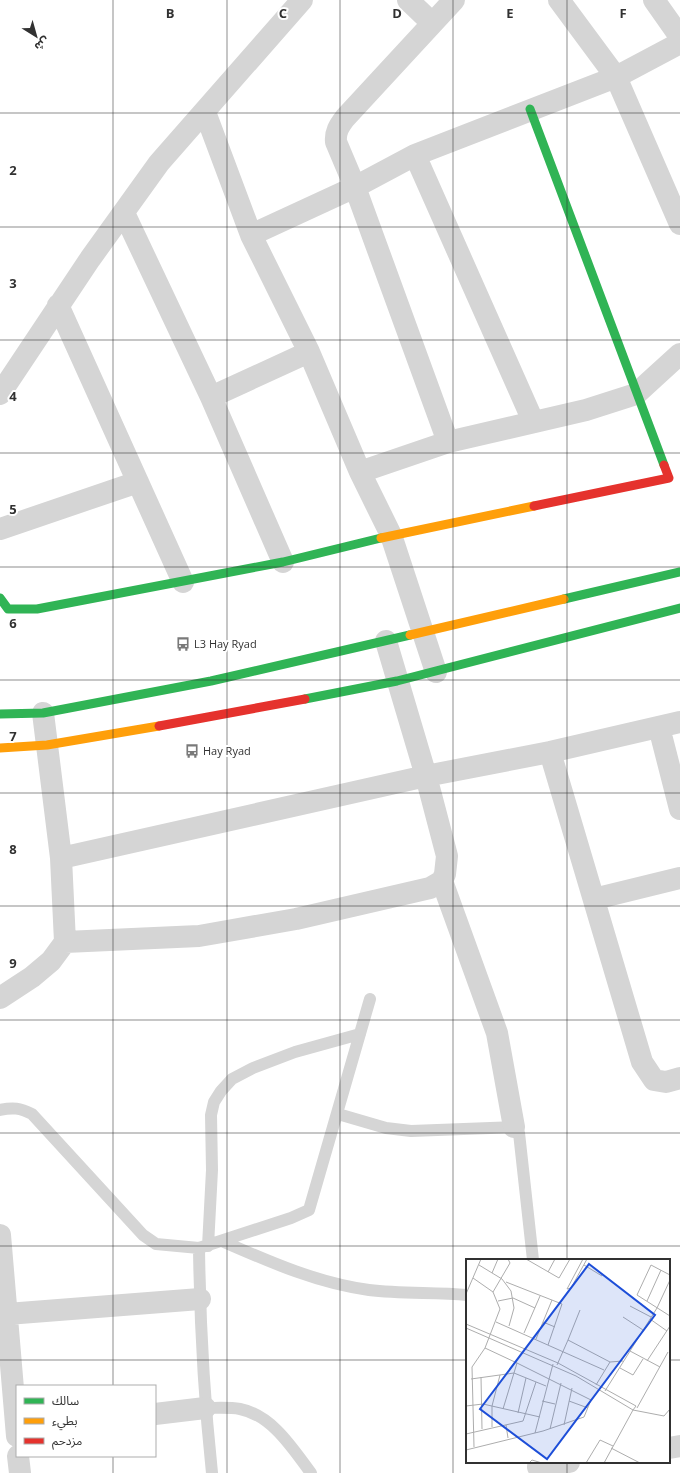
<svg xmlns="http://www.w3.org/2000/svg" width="680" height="1473" viewBox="0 0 680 1473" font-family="'Open Sans','Noto Sans Arabic',sans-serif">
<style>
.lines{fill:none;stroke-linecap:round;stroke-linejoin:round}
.lane{stroke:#d5d5d5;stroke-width:12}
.street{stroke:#d5d5d5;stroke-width:22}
.fast{stroke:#30b455;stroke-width:9}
.slow{stroke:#ff9f0a;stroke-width:9}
.jam{stroke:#e5322d;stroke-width:9}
.grid{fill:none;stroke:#313131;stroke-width:1;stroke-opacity:0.55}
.labels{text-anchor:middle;stroke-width:4;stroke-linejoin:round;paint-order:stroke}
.poi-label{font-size:11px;fill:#313131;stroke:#fff;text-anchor:start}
.inset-road{fill:none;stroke:#adadad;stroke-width:1}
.view{fill:#1d4ed8;fill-opacity:0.15;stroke:#1d4ed8;stroke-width:2}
.inset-edge{fill:none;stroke:#313131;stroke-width:2}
.grid-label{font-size:13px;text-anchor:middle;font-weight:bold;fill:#313131;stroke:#fff;stroke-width:4;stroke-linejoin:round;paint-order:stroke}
</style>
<rect width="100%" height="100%" fill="#fff"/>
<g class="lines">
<path class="lane" d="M0 1110C13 1107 20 1108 32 1114L143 1235 156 1244 199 1248
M338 1114 386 1128 411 1131 514 1127 519 1133 533 1260
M222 1241C270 1262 317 1283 369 1290 402 1294 435 1292 467 1295
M208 1246 212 1170 211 1115 214 1102 221 1091 232 1079 253 1068 295 1052 360 1034
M205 1408C217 1408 229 1407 240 1409 272 1415 293 1449 311 1473
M212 1473C204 1398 200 1323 199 1248L291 1218 309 1210 370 999"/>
<path class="street" d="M408 0 432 23
M559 0 616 77 680 224
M654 0 680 37
M205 112 251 235 309 352 360 472 391 535 436 672
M415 155 533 421
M124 213 211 397 283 562
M251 235 355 187 415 155 616 77 680 43
M58 305 183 582
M0 394 90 259 159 163 302 0
M211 397 309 352
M448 442 355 187 336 142C335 132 339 126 345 118L454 0
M360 472 448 442 586 410 636 394 680 354
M0 529 138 482
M659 727 680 809
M550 752 642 1062 654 1080 666 1082 680 1078
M61 858 426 776 550 752 680 722
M442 881 497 1033 514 1127
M594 899 680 878
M65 942 199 936 296 919 430 888 442 881 445 874 447 856 426 776 386 641
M0 998 32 977 51 961 65 942 61 858 43 713
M0 1235 17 1436
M7 1314 200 1299
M155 1414 205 1408
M669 1448 680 1446
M18 1456 20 1473
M538 1467 569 1462"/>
<path class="fast" d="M530 109 664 465
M0 598 8 609H37L283 562 381 538
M564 599 680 572
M305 699 397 681 680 608
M0 714 43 713 211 681 410 635"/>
<path class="slow" d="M381 538 534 506
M410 635 564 599
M0 748 47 745 159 726"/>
<path class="jam" d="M534 506 669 478 664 465
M159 726 305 699"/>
</g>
<path class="grid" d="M113 0V1386M227 0V1473M340 0V1473M453 0V1473M567 0V1260M0 113H680M0 227H680M0 340H680M0 453H680M0 567H680M0 680H680M0 793H680M0 906H680M0 1020H680M0 1133H680M0 1246H680M0 1360H467M669 1360H680M113 1456V1473M567 1462V1473"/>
<defs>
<symbol id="bus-bare" viewBox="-9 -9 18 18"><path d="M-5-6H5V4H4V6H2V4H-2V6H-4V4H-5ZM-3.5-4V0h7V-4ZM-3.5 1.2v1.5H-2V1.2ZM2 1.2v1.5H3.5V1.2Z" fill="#797979" stroke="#fff" stroke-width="2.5" paint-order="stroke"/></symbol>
</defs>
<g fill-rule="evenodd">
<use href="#bus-bare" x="173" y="634" width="20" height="20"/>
<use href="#bus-bare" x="182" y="741" width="20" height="20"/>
</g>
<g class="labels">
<g class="poi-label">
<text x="194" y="648">L3 Hay Ryad</text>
<text x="203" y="755">Hay Ryad</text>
</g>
</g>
<g transform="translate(466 1259)">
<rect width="204" height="204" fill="#fff"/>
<path class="inset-road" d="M60 0 93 19 104 0M13 6 36 20 45 32 48 49 43 67M118 6 136 17M82 13 89 0M26 14 32 0M204 16 185 6 171 36 204 57M7 19 27 33 34 50 19 89 6 108 8 188M40 23 96 45 82 86M101 30 105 29 121 0M101 30 117 0M27 33 44 4 42 0M0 35 15 0M32 42 47 39 69 49M181 42 195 11M164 47 185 58M157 58 177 71M184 60 201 72M30 63 138 111M77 63 89 68M0 65 92 104 170 147 167 151 110 117 0 69M58 74 74 37M70 80 86 41M102 81 114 51M19 89 51 104M164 92 194 108M181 102 204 67M91 106 102 81 144 103M154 109 167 116 177 100M15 118 16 170M5 120 48 114 80 127M130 126 144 103 157 102M139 132 191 49 204 21M76 142 89 145M103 142 122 149M0 147 17 145 74 158M171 149 202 93M52 154 60 119M40 166 42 179M98 166 106 129M26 168V147L34 116M84 170 95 124M69 174 87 105M0 175 57 162 70 123M145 189 174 204M0 191 77 172 118 158 125 141 51 104 37 150M63 204 66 201 76 204M120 204 134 181 147 187M138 204 167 151 198 157 204 150"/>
<path class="view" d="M123 5 189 56 81 200 14 150Z"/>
<rect width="204" height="204" class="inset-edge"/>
</g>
<g class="grid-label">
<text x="170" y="18">B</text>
<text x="283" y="18">C</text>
<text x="397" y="18">D</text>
<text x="510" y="18">E</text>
<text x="623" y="18">F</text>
<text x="13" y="175">2</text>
<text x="13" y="288">3</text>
<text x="13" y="401">4</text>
<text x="13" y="514">5</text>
<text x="13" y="628">6</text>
<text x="13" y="741">7</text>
<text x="13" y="854">8</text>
<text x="13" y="968">9</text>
</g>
<rect x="16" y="1385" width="140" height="72" fill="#ffffff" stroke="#adadad"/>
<rect x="24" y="1398" width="20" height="6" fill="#30b455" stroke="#adadad"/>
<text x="52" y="1405" font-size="12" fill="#313131">سالك</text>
<rect x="24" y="1418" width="20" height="6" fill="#ff9f0a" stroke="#adadad"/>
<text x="52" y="1425" font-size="12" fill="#313131">بطيء</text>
<rect x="24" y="1438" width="20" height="6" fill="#e5322d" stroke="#adadad"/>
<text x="52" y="1445" font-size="12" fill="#313131">مزدحم</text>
<g transform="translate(36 36) rotate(143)" stroke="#ffffff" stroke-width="3" paint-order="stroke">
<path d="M0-3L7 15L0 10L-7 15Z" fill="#313131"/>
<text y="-6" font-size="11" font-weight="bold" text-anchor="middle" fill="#313131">ش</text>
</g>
</svg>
